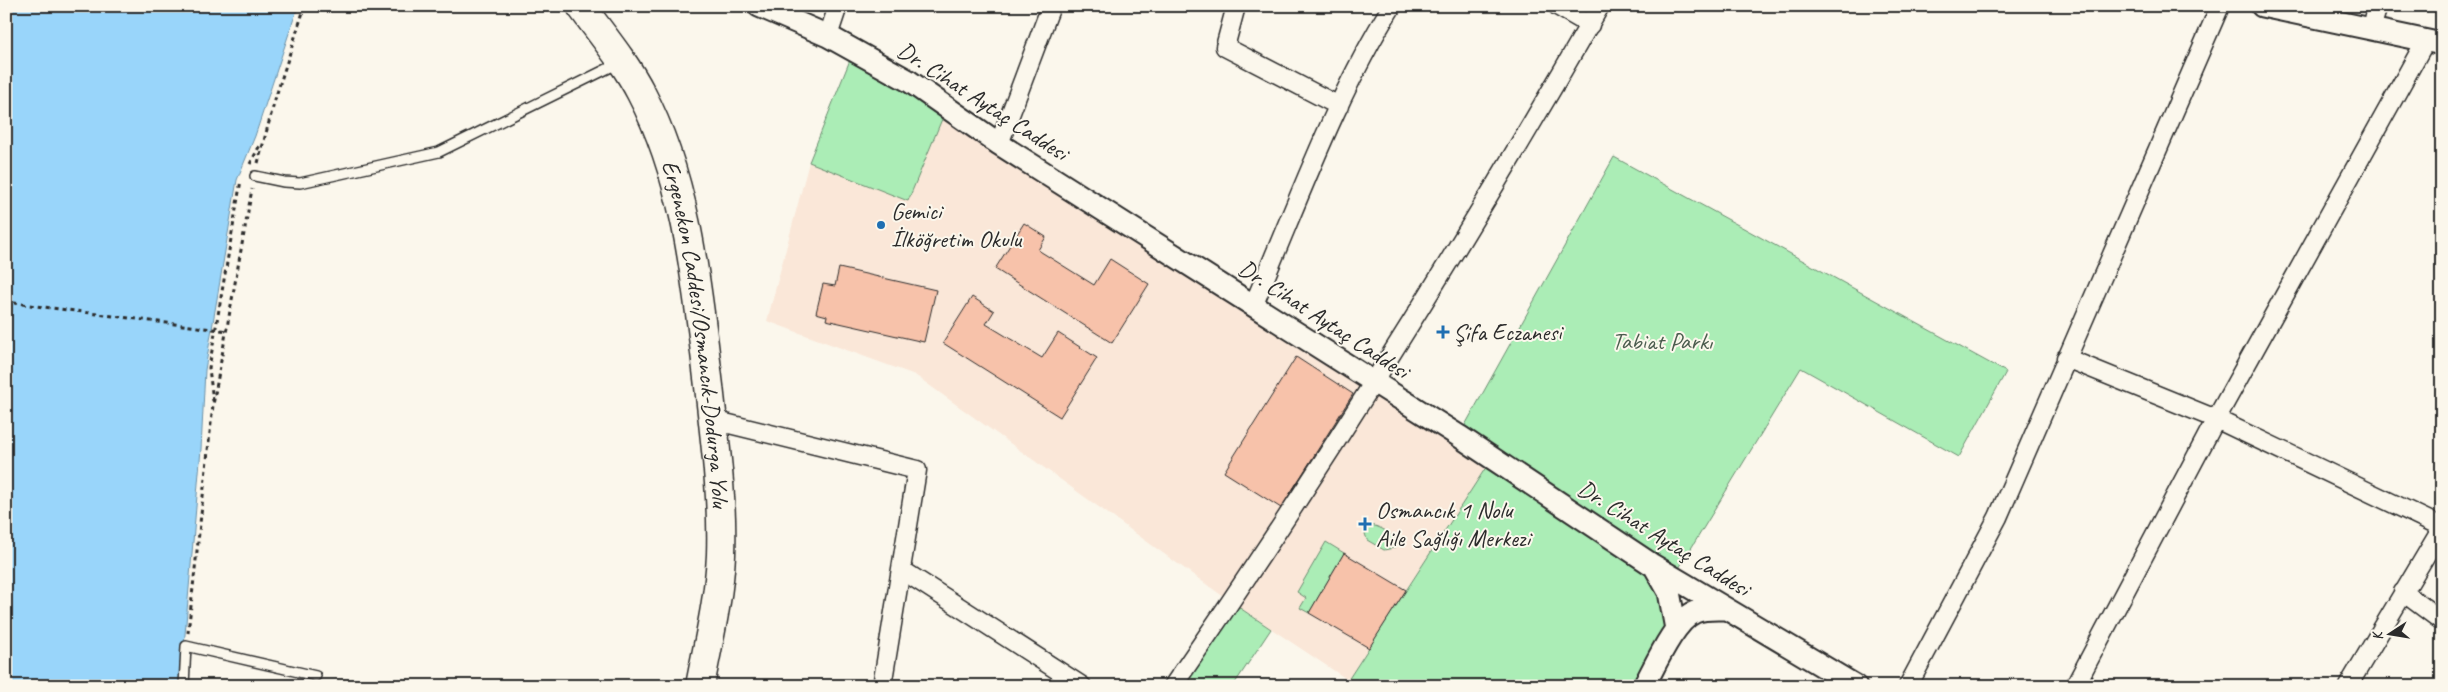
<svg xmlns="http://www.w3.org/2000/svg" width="2448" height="692" viewBox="0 0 2448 692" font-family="Caveat,sans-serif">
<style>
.built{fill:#fae7d8}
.green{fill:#abedb6;stroke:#6b8c70}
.water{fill:#99d5fa;stroke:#6d91a7}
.building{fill:#f7c2aa;stroke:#2b2b2b}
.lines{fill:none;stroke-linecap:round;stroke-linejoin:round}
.service-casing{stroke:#2b2b2b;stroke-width:12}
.minor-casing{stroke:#2b2b2b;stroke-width:21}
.tertiary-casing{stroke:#2b2b2b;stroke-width:25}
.primary-casing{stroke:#2b2b2b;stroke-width:31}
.path{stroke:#2b2b2b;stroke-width:3;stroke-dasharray:4 4;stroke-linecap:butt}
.service{stroke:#fbf7ec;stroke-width:9}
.minor{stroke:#fbf7ec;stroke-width:18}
.tertiary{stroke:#fbf7ec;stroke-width:21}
.primary{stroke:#fbf7ec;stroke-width:28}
.path-bridge{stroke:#2b2b2b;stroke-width:3;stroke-dasharray:4 4;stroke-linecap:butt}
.poi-dot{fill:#1f6fb2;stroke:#fbf7ec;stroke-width:2}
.labels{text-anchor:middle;stroke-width:4;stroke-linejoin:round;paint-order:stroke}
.street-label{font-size:24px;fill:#2b2b2b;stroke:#fbf7ec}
.poi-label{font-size:24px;fill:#2b2b2b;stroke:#fbf7ec;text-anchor:start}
.park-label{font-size:24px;fill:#4b5c4e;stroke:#fbf7ec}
</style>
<rect width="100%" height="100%" fill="#fbf7ec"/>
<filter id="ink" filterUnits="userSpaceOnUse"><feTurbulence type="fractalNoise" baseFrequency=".02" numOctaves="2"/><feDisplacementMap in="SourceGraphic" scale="10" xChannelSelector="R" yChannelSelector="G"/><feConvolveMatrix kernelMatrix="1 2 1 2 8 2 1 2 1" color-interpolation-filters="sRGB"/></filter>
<g filter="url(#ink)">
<path class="built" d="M854 50 1492 458 1348 680 1231 602 915 375 767 321 809 162Z"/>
<path class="green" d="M854 50 947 107 908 201 809 162Z
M1614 157 2006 372 1959 457 1801 368 1673 578V608L1642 686H1356L1348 680 1492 458 1459 436Z
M1370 525C1379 526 1392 533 1396 541L1394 548 1384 550 1367 540 1364 530Z
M1326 542 1344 553 1309 613 1300 608 1306 598 1297 592Z
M1231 602 1271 629 1233 686H1173Z"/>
<path class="water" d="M6 6H298L255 136 237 180 205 370 201 449 184 646V686H6Z"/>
<path class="building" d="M1024 223 1046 237 1038 250 1094 285 1110 259 1149 284 1112 343 995 269Z
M839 268 936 290 924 342 826 320 827 316 816 313 823 284 835 286Z
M972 297 994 311 986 324 1042 358 1058 333 1097 358 1060 417 943 343Z
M1296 357 1353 394 1281 508 1224 472Z
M1344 553 1406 590 1369 648 1309 613Z"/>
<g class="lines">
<defs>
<path id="service" d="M255 176 284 182 300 183 439 152 619 63
M184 686 186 646 316 676"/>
<path id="minor" d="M1236 6 1225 47 1339 106
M1557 6 1590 25
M2371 29 2378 6
M828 36 838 6
M999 144 1051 6
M1253 306C1297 205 1334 99 1392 6
M2066 358 2216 419 2442 527
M713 420 917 470 882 686
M902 570 1082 686
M2403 592 2442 621
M1173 686C1325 466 1467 238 1600 6
M1908 686 1998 517 2220 6
M2075 686 2216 419 2426 40
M2348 686 2442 528"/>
<path id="tertiary" d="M759 6 828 36 909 81 999 144 1459 436 1651 564 1856 686
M2262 6 2442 44
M1656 569 1669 592 1676 629
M1644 686C1655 666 1674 621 1695 612 1704 608 1716 609 1726 609"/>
<g id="primary">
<path id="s1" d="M581 6C602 35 625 62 641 93 688 182 697 288 709 386 715 442 723 499 721 555 719 599 708 643 700 686"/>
</g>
</defs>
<use href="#service" class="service-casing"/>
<use href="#minor" class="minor-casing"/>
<use href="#tertiary" class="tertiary-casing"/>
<use href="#primary" class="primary-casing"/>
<path class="path" d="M258 163 276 96 305 6
M250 164 260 145
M213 401 209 368 241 180
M188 633 213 405 252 189"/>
<use href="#service" class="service"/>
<use href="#minor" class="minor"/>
<use href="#tertiary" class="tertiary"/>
<use href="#primary" class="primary"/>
<path class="path-bridge" d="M6 302 228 331"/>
</g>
</g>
<g class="poi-dot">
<circle cx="881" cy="225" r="5"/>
<path d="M1440.5 324.5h5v5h5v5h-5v5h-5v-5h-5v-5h5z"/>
<path d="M1362.5 516.5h5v5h5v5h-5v5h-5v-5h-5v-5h5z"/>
</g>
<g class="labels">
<g class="street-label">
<text transform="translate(983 101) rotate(33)" y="8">Dr. Cihat Aytaç Caddesi</text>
<text transform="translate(1324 319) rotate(33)" y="8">Dr. Cihat Aytaç Caddesi</text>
<text dy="8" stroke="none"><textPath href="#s1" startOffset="355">Ergenekon Caddesi/Osmancık-Dodurga Yolu</textPath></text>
<text transform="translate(1664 538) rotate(32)" y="8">Dr. Cihat Aytaç Caddesi</text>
</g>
<g class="poi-label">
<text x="891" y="219">Gemici<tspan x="891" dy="28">İlköğretim Okulu</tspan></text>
<text x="1453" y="340">Şifa Eczanesi</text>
<text x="1376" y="518">Osmancık 1 Nolu<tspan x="1376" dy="28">Aile Sağlığı Merkezi</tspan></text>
</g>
<g class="park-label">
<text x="1662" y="349">Tabiat Parkı</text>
</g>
</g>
<rect width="2448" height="692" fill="none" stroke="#fbf7ec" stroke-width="25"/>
<rect x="12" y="12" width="2423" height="667" fill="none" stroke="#2b2b2b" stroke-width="2" filter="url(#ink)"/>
<g transform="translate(2390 634) rotate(258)" stroke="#fbf7ec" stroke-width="4" paint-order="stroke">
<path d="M0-4L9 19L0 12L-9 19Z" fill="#2b2b2b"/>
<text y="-8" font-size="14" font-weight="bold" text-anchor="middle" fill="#2b2b2b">K</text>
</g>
</svg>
